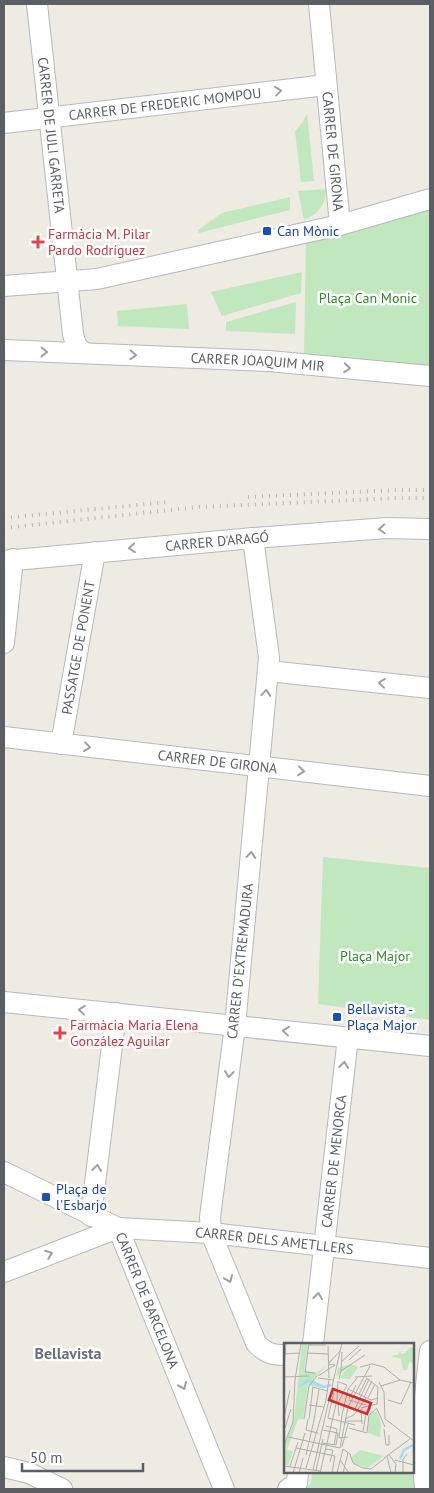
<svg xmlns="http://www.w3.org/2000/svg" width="434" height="1493" viewBox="0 0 434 1493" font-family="'PT Sans',sans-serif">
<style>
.green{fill:#c0e7bd}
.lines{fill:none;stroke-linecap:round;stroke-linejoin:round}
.minor-casing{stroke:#b5b9bd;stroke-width:22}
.minor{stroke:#fff;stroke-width:20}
.rail{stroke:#b4b5b5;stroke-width:4;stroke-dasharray:1 6;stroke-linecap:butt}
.oneway{stroke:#9d9fa2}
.transit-dot{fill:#1a4fb4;stroke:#fff;stroke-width:2}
.health-dot{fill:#e0444e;stroke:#fff;stroke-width:2}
.labels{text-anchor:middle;stroke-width:5;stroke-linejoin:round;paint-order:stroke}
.street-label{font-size:14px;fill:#5b5f64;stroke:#fff}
.transit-label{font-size:14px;fill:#164399;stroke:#fff;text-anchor:start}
.health-label{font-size:14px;fill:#be3a42;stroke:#fff;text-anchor:start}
.park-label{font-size:14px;fill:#318630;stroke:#fff}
.quarter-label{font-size:16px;font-weight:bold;fill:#6c7176;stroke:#fff}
.inset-river{fill:none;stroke:#a2dcff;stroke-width:2.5}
.inset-road{fill:none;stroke:#afafac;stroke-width:1}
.view{fill:#d62828;fill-opacity:0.15;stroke:#d62828;stroke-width:2.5}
.inset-edge{fill:none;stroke:#5b5f64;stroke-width:2.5}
</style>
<rect width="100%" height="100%" fill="#eeebe2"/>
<path class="green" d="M307 113 314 181 301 182 295 131 303 122Z
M326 189C326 205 319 213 304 220L298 191Z
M290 197V210L199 233 198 230 222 213Z
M430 207V373L304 357 306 239Z
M302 272 301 293 222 316 211 292Z
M296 302 295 334 226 331V322Z
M187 304 189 329 118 326 117 311Z
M323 857 430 868V1020L318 1004Z
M413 1418H419V1489H306L311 1483 312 1472H413Z"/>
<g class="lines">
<defs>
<g id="minor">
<path id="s1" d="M37 4 73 334 76 345 84 353"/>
<path id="s2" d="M319 4 340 225"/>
<path id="s3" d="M4 123 326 85"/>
<path d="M4 286 97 279 340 225 430 199"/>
<path id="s4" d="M4 350 269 361 430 376"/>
<path d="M253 538 269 658 235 1026 210 1217 211 1233 256 1343C265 1353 272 1355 285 1355"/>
<path id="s5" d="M4 561 253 538 387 528 430 529"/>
<path d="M4 643 13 559"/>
<path d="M268 671 430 688"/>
<path id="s6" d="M4 737 430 786"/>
<path id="s7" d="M61 744 95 552"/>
<path d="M4 1002 430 1046"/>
<path id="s8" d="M4 1172 118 1228 211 1233 430 1258"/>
<path d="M91 1216 116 1013"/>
<path id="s9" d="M118 1228 224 1489"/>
<path d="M4 1272 118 1228"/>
<path id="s10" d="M313 1344 348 1037"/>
<path d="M4 1467 29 1473 62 1489"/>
<path d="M288 1489 297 1483 298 1472"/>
<path d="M425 1489C420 1443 424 1397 430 1351"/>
</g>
</defs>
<use href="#minor" class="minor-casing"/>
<use href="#minor" class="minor"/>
<path class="rail" d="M248 497 397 490H430
M4 518 168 502
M4 528 198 507 397 498H430"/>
</g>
<defs><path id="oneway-chevron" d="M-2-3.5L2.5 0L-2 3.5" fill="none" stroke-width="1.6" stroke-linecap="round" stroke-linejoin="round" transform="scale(1.25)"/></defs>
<g class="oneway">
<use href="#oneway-chevron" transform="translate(278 91) rotate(-7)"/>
<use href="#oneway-chevron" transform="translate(44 352) rotate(1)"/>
<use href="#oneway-chevron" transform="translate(133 355) rotate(3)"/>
<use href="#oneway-chevron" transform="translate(347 368) rotate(5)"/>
<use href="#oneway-chevron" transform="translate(382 529) rotate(177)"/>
<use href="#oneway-chevron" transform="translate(132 548) rotate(175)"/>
<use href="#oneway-chevron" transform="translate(382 683) rotate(-174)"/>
<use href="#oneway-chevron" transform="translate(266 693) rotate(-85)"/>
<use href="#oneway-chevron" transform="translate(87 747) rotate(7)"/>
<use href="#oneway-chevron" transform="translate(301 771) rotate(6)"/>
<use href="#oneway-chevron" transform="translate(251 855) rotate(-85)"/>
<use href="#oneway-chevron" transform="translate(82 1010) rotate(-174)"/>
<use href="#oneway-chevron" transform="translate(286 1031) rotate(-174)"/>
<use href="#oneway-chevron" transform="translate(344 1065) rotate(-84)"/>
<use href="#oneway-chevron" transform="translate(229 1074) rotate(97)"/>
<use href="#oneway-chevron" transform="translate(97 1168) rotate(-83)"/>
<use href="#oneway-chevron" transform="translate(49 1254) rotate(-21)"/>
<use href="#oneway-chevron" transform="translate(229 1279) rotate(68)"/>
<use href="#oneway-chevron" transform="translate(318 1296) rotate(-83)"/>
<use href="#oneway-chevron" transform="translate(183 1386) rotate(68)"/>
</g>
<g class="transit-dot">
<rect x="262" y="226" width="10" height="10" rx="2.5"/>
<rect x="332" y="1012" width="10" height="10" rx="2.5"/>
<rect x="41" y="1192" width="10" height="10" rx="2.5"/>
</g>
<g class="health-dot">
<path d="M35.5 234.5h5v5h5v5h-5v5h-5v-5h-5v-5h5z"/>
<path d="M57.5 1025.5h5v5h5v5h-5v5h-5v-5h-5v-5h5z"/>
</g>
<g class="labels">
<g class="street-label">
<text dy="5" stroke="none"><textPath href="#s3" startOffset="162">CARRER DE FREDERIC MOMPOU</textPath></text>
<text dy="5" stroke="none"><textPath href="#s1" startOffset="132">CARRER DE JULI GARRETA</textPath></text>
<text dy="5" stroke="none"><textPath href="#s2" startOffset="148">CARRER DE GIRONA</textPath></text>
<text dy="5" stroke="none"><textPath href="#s4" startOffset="254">CARRER JOAQUIM MIR</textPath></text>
<text dy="5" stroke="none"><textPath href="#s5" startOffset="214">CARRER D'ARAGÓ</textPath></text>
<text dy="5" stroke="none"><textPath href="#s7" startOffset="98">PASSATGE DE PONENT</textPath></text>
<text dy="5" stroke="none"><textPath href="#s6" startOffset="215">CARRER DE GIRONA</textPath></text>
<text transform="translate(240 961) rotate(-84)" y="5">CARRER D'EXTREMADURA</text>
<text dy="5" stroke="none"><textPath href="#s10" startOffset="184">CARRER DE MENORCA</textPath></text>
<text dy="5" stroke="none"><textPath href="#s8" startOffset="284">CARRER DELS AMETLLERS</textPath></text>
<text dy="5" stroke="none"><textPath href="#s9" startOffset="78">CARRER DE BARCELONA</textPath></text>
</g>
<g class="transit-label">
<text x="277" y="236">Can Mònic</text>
<text x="347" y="1014">Bellavista -<tspan x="347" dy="16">Plaça Major</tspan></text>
<text x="56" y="1194">Plaça de<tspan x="56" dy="16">l'Esbarjo</tspan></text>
</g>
<g class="health-label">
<text x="48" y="239">Farmàcia M. Pilar<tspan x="48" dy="16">Pardo Rodríguez</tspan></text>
<text x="70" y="1030">Farmàcia Maria Elena<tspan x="70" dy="16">González Aguilar</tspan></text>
</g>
<g class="park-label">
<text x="368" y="303">Plaça Can Monic</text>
<text x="375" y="961">Plaça Major</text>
</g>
<g class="quarter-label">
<text x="68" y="1359">Bellavista</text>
</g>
</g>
<g transform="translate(284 1343)">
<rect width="130" height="130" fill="#eeebe2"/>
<path d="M18 0H24L20 27 33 30 43 22 29 37 40 43 48 41 37 45 24 42 19 76H14L3 107 9 108 4 122H0V109L6 98 0 107V104L10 76ZM126 4 130 5V20L125 19 123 27H119L117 16 107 13 115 11 116 7 117 11 121 10ZM67 21 74 24 66 36 56 35 64 24 52 34 54 25ZM93 67 97 81 96 94 84 90 85 72ZM76 107 100 113 83 125 70 120 67 114Z" fill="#c0e7bd"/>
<path class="inset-river" d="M15 44 24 37 40 44 47 42M116 116 120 107 129 102"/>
<path class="inset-road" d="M25 0 21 29 31 30M25 2H42M44 3 45 35M23 10 44 11M0 11 15 10M65 17 77 6M57 19 75 3M51 22 44 21 56 8M76 24 88 21 100 24 116 37M0 26 2 0M57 28 58 9M34 33 51 22M0 34 25 33M71 34 88 33M34 35 50 37M82 35 94 44 93 61M55 36 57 28 81 12M95 39 100 49 101 76 130 98M97 43 116 37 130 40M28 44 44 48M64 46 87 57 94 55M75 51 83 35M80 54 88 38M84 55 91 41M65 56 72 42M65 57 82 62M104 57 117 61 127 39M25 62 40 64M77 65 93 61M46 66 44 75 71 82M46 66 50 50M77 66 78 81M93 66 101 84M70 68 85 36M55 73 54 60 63 42 55 39M0 74 6 47M20 76 25 43 33 33M24 76 22 87 34 90M25 76 29 44M61 76 70 72 82 55M30 77 35 46M61 78H78M42 83 53 86 50 102M1 85 7 66M65 85 83 90 85 72 93 65M100 86 102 102H105V92M79 88 82 71 87 65M4 94 56 105M64 94 55 95 58 72 64 46 73 35M38 100 52 102 54 90 39 87M0 102 9 79 11 37 17 0M58 104 64 81M12 105 51 113 48 130M56 105 64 64 86 23M41 106 49 107 46 119M59 106 66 111 69 120 79 125 87 126 101 115M22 112 30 77M105 112 112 121 111 130M103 113 107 130M100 115 126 96M56 117 65 130M111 117 130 122M0 123 36 128M6 123 14 99M22 125 42 57 45 36M29 127 58 0M32 127 39 96M9 130 21 90M15 130 19 115M36 130 53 57 54 38M53 130 59 106M59 130 64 110M119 130V116L123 111"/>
<path class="view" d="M49 46 87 60 83 71 45 57Z"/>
<rect width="130" height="130" class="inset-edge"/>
</g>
<rect width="434" height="1493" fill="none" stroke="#5b5f64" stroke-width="10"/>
<path d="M22 1463v8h121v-8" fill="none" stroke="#5b5f64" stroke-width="2.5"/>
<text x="30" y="1463" font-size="15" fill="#5b5f64" stroke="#ffffff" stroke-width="4" paint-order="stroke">50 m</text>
</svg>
